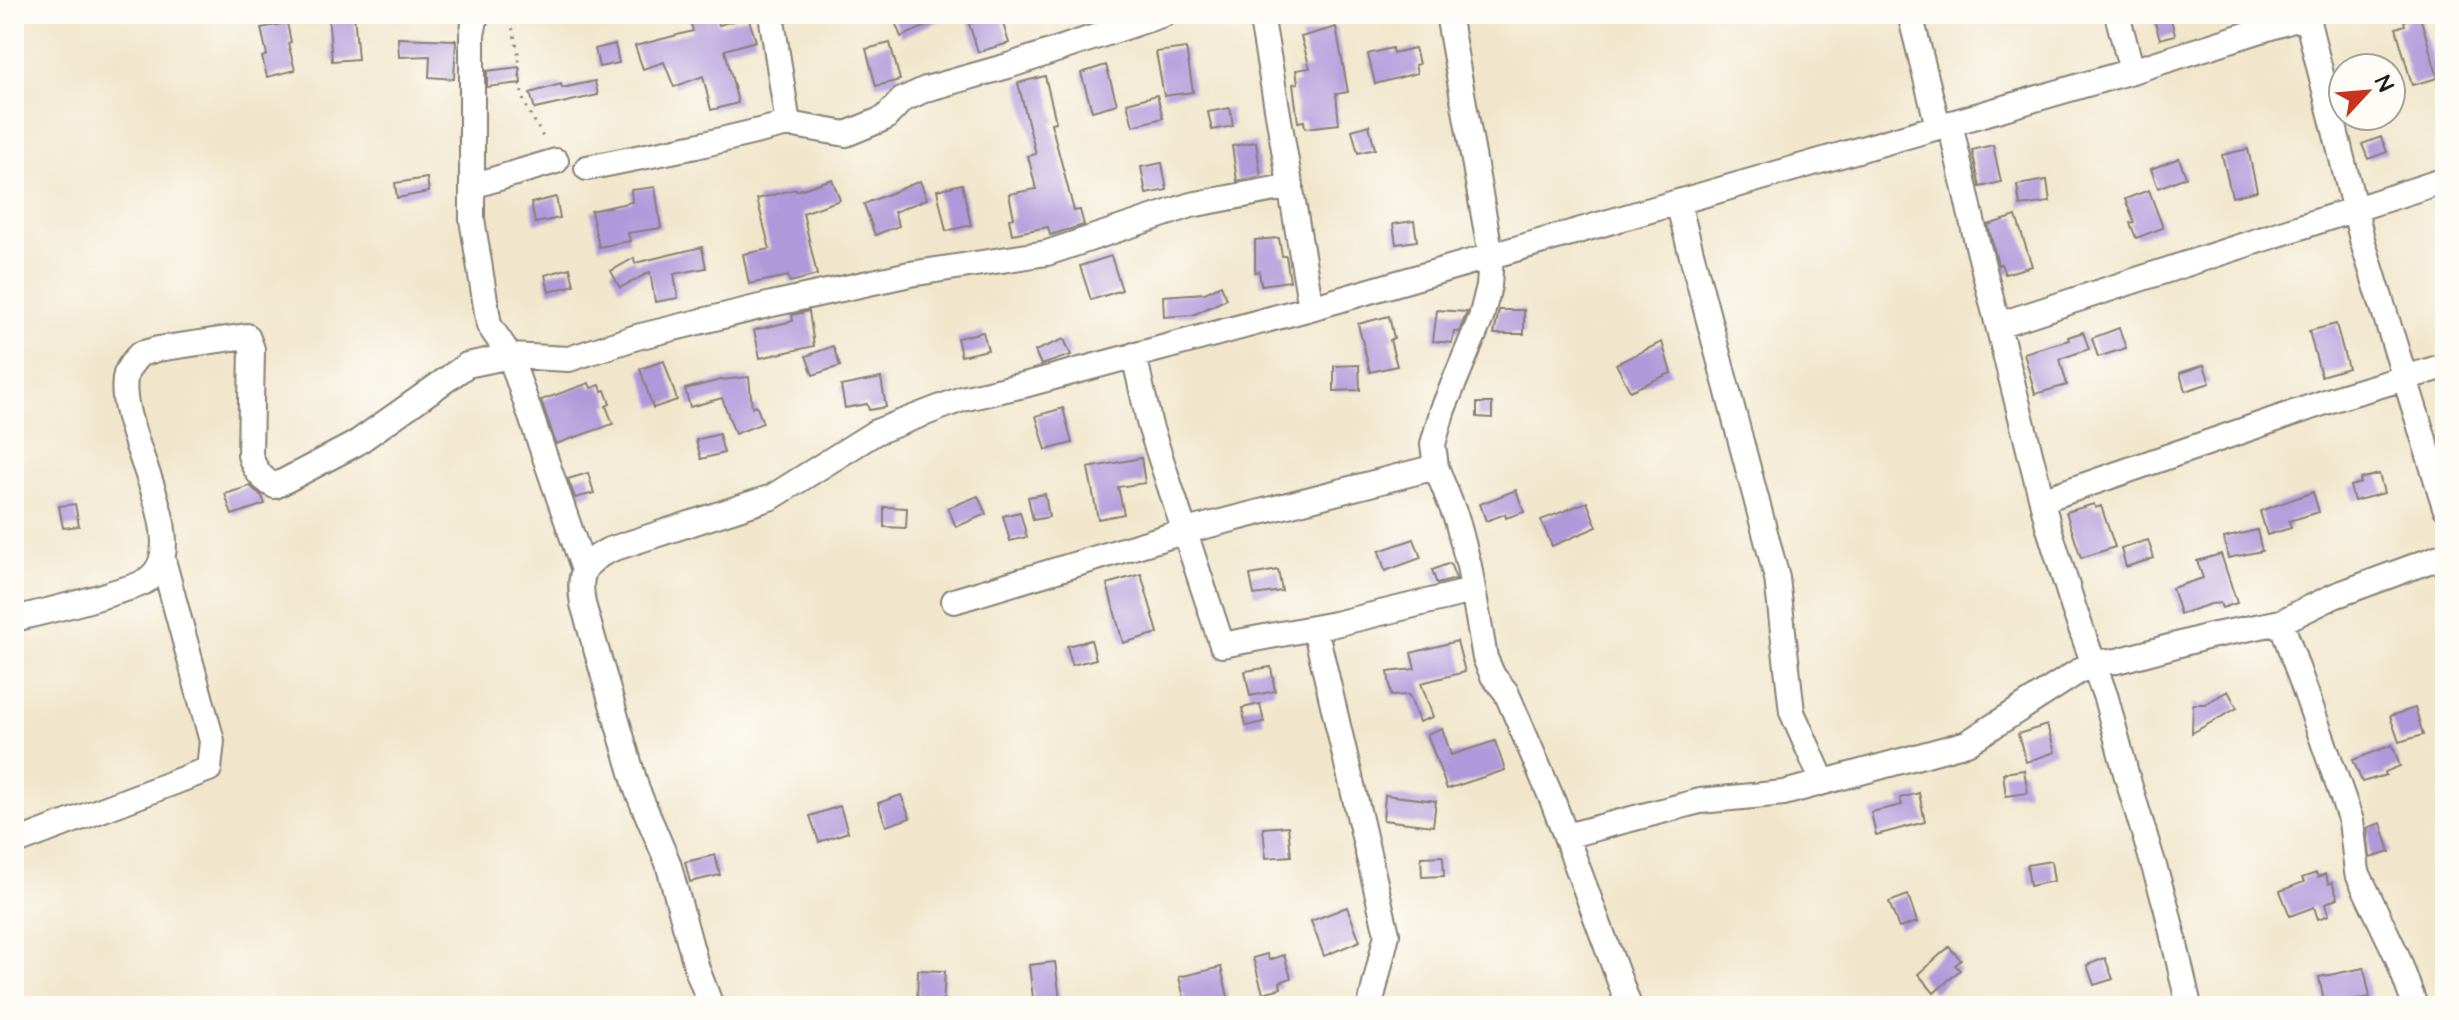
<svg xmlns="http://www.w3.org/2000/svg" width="2459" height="1020" viewBox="0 0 2459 1020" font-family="'Architects Daughter',sans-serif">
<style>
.building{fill:#b099da}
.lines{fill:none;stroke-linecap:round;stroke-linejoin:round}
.minor-casing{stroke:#868174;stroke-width:28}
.path{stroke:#868174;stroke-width:3;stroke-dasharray:2 6;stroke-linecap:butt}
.minor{stroke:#fff;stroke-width:24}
</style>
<rect width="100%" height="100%" fill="#fdfcf7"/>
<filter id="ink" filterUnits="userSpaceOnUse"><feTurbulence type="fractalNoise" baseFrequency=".0125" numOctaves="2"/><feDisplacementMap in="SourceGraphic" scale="16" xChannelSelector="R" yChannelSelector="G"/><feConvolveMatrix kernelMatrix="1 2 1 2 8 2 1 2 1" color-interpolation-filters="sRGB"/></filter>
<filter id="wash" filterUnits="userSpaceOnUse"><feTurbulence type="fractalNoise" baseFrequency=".006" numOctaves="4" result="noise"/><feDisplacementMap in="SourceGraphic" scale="32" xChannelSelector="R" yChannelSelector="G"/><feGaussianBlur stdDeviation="1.8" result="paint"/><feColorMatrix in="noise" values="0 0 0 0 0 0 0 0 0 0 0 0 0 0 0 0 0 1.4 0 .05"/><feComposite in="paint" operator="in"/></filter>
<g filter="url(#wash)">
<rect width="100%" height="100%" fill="#f1e6cb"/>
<g id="blocks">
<path class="building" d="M328 14H354L358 59 332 61Z
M702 14H715L719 25 748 17 756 41 725 50 738 103 711 110 703 76 674 87 664 62 643 69 635 46 693 31 689 18Z
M892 14H955L901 37Z
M966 14H1000L1009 43 978 52Z
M2170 15 2175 35 2160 39 2154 20Z
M2420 16 2438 78 2412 85 2396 28 2405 25 2404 21Z
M287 23 291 42 288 43 295 70 267 77 262 57 267 55 261 28Z
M1336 27 1348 92 1336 94 1339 124 1305 128 1304 121 1298 122 1293 84 1298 83 1296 70 1310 68 1301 37Z
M398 38 456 40 454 79 429 77 430 56 399 57Z
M890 43 900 80 876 86 866 49Z
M615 44 619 63 599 67 595 49Z
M1186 48 1193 92 1164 96 1156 52Z
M1392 48 1393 53 1415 48 1419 64 1415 65 1417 73 1375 84 1368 54Z
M1106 65 1117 104 1092 111 1081 73Z
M519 67 521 83 487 87V71Z
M1045 76 1056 122 1051 123 1074 211 1080 210 1084 225 1050 235 1048 227 1012 234 1009 219 1014 218 1009 194 1036 189 1028 156 1036 154 1018 83Z
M595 81 598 95 535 109 530 93 561 84 562 88Z
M1157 95 1163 118 1133 126 1127 103Z
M1230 108 1233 126 1212 130 1208 112Z
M1369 125 1375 149 1358 153 1352 130Z
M2381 137 2387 152 2368 159 2362 144Z
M1256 142 1261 176 1237 181 1232 146Z
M1993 145 2001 182 1980 187 1972 150Z
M2248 149 2257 191 2232 197 2222 155Z
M2179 158 2186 177 2158 188 2151 169Z
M1162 163 1167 190 1146 194 1141 167Z
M427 178 429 192 397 198 395 183Z
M832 179 840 200 803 213 817 275 790 282 788 276 749 284 743 254 770 249 757 199 796 189V191Z
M2047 180 2050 202 2020 206 2017 185Z
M920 181 927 199 894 212 899 226 875 235 864 204Z
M962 184 971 225 946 231 937 190Z
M655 187 661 228 628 233 630 241 599 247 591 211 632 202 631 190Z
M2149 190 2163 228 2136 238 2130 223 2134 222 2125 199Z
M556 197 560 218 535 223 531 203Z
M2016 216 2032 266 2005 274 2001 264 1998 265 1988 225Z
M1414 221 1417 241 1396 244 1393 224Z
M1279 238 1282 256H1286L1290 281 1261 285 1259 271 1255 272V240Z
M702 247 706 268 674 274 678 298 655 302 650 272 620 288 611 271 634 258 635 263Z
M1111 256 1122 290 1091 300 1080 266Z
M570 268 574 285 549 292 545 275Z
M1221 285 1227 299 1193 315 1164 317 1163 296 1205 293Z
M1437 310 1467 312 1459 332H1454L1452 343 1433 341Z
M1499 310H1524V334H1494Z
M809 311 814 346 760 358 754 330 793 321 792 315Z
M1389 316 1394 338 1390 340 1397 366 1370 372 1358 324Z
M2336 324 2348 368 2321 376 2309 331Z
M2119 328 2126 348 2098 357 2092 338Z
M983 332 988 350 961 356 957 338Z
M2083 332 2089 349 2060 359 2067 385 2035 394 2024 353 2069 340 2068 337Z
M1064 339 1071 355 1041 365 1035 351Z
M1662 342 1671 373 1630 391 1616 364Z
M833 346 840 366 813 375 806 356Z
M664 361 677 400 653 408 640 369Z
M1359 365 1360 390 1334 391V366Z
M2204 365 2210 383 2185 391 2180 373Z
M749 377 752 407 756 405 763 423 735 434 722 398 690 407 685 389 721 380Z
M881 378 886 407 869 410 867 404 845 408 841 386Z
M589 383 591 388 600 385 602 391 605 390 610 404 606 406 613 424 556 444 541 400Z
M1477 403H1492V418L1477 417Z
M1063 408 1072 443 1046 450 1036 416Z
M719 434 724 453 701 459 696 440Z
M1141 458 1145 483 1118 487 1124 514 1098 519 1088 468Z
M588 473 594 493 575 498 568 479Z
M2379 474 2384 493 2354 501 2350 486 2361 483 2360 479Z
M250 486 262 496 265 504 232 515 225 494Z
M1516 490 1524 512 1506 518 1505 514 1486 521 1480 504Z
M2313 492 2319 512 2289 521 2291 528 2267 535 2260 511Z
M1045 494 1049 517 1033 520 1028 497Z
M978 496 986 514 956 527 948 508Z
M1587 502 1597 527 1552 546 1541 520Z
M75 504 79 526 63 528 59 506Z
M2094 504 2095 508 2101 506 2115 547 2081 558 2066 512Z
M884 507 907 508 906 528 884 527Z
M1020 512 1027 537 1010 541 1003 516Z
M2257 530 2262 551 2228 558 2224 538Z
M1414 539 1421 558 1385 571 1379 551Z
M2148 540 2154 558 2126 567 2121 548Z
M2221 554 2237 603 2222 608 2220 603 2211 604 2180 614 2172 588 2203 578 2197 561Z
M1450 563 1456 579 1437 584 1432 570Z
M1278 570 1282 591 1254 595 1250 575Z
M1141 574 1158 633 1123 643 1107 584Z
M1091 640 1096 659 1072 665 1067 646Z
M1457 641 1465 672 1421 683 1433 717 1419 722 1409 695 1391 696 1388 672 1415 669 1411 653Z
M1271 667 1275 691 1250 696 1245 671Z
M2228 691 2237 708 2192 733 2193 704H2205Z
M1260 704 1264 722 1246 726 1242 708Z
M2415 708 2423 735 2399 742 2390 716Z
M2047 725 2055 752 2026 762 2018 734Z
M1442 728 1451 755 1495 741 1505 770 1447 789 1427 734Z
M2392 745 2400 766 2385 772 2386 775 2362 782 2353 760Z
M2024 770 2028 793 2006 796 2003 773Z
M1919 793 1925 822 1876 835 1871 812 1902 805 1900 798Z
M901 795 910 818 886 826 878 803Z
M1385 795 1436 801 1433 826 1383 820Z
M840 806 848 832 819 842 810 816Z
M2381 823 2390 852 2370 858 2367 828Z
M1288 826 1291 856 1266 858 1263 828Z
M715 855 720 875 690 882 685 862Z
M1443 856 1444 876 1422 877 1421 857Z
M2051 861 2054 881 2030 886 2027 865Z
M2316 873 2318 877 2325 874 2329 884 2332 882 2338 898 2326 903 2329 915 2318 919 2314 907 2290 916 2280 891 2304 882 2302 878Z
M1908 895 1917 922 1899 928 1889 902Z
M1347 907 1360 941 1324 956 1311 921Z
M1949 947 1961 960 1955 965 1960 970 1934 993 1918 974Z
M1267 954 1269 960 1284 955 1291 978 1280 982 1281 988 1263 993 1253 958Z
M2105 958 2113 979 2094 985 2087 965Z
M1055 962 1061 1006H1034L1029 965Z
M1221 967 1228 997 1186 1006 1179 977Z
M2364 968 2370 997 2325 1006 2319 977Z
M918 970 945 971 943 1006H917Z"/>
</g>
</g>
<g filter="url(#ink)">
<use href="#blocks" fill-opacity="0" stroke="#868174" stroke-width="2"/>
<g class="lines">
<defs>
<path id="minor" d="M771 14 788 124
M1261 14 1311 308
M1448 14 1491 256 1489 286 1481 318 1443 409 1433 444 1436 467 1457 520 1469 566 1485 658 1493 676 1506 692 1552 799 1629 1006
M1910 14 1938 126
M2117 14 2132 71
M2306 14 2363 243 2445 507
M1950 123 1976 238 2048 525 2074 609 2106 698 2127 777 2166 906 2189 1006
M556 161 472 186V219L489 325 510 356 584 570
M587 168 696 146 788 124 846 134 885 118 902 100 926 89 1008 66 1164 14
M472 186V35L476 14
M1678 203 1777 578 1792 712 1823 782
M1998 325 2445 180
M1134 355 1150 426 1222 645 1335 624 1472 591
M2042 500 2340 397 2445 366
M954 601 1186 531 1436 467
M14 619C48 611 82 603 115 592 124 589 136 587 144 582 203 549 111 426 126 374 129 366 135 359 140 354L158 349 247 336 252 349 250 455C254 469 262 480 275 486L355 444 467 365 510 356 569 359 637 337 772 304 910 274 1047 253 1191 205 1291 186
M2281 622 2351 821 2357 872 2397 956 2415 1006
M1315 628 1387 934 1370 1006
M1566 836 1700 801 1784 793 1967 743 2093 662 2117 661 2210 636 2281 622 2334 596 2445 555
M14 843 209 769 212 741 163 560
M711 1006 697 969 668 863 637 790 583 604C578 574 582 564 609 550L772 497 876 432 962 399 1028 384 1311 308 2132 71 2312 14"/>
</defs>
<use href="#minor" class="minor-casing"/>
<path class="path" d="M505 14 513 30 519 56 520 85 524 102 545 141"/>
<use href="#minor" class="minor"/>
</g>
</g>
<rect width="2459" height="1020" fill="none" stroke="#fdfcf7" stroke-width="48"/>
<g transform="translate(2367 92) rotate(64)"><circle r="38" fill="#fdfcf7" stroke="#a3a29f" stroke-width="2"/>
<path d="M0-6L14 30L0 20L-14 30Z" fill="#c8321e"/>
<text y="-12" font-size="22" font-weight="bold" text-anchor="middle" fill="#1c1c1c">N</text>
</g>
</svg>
